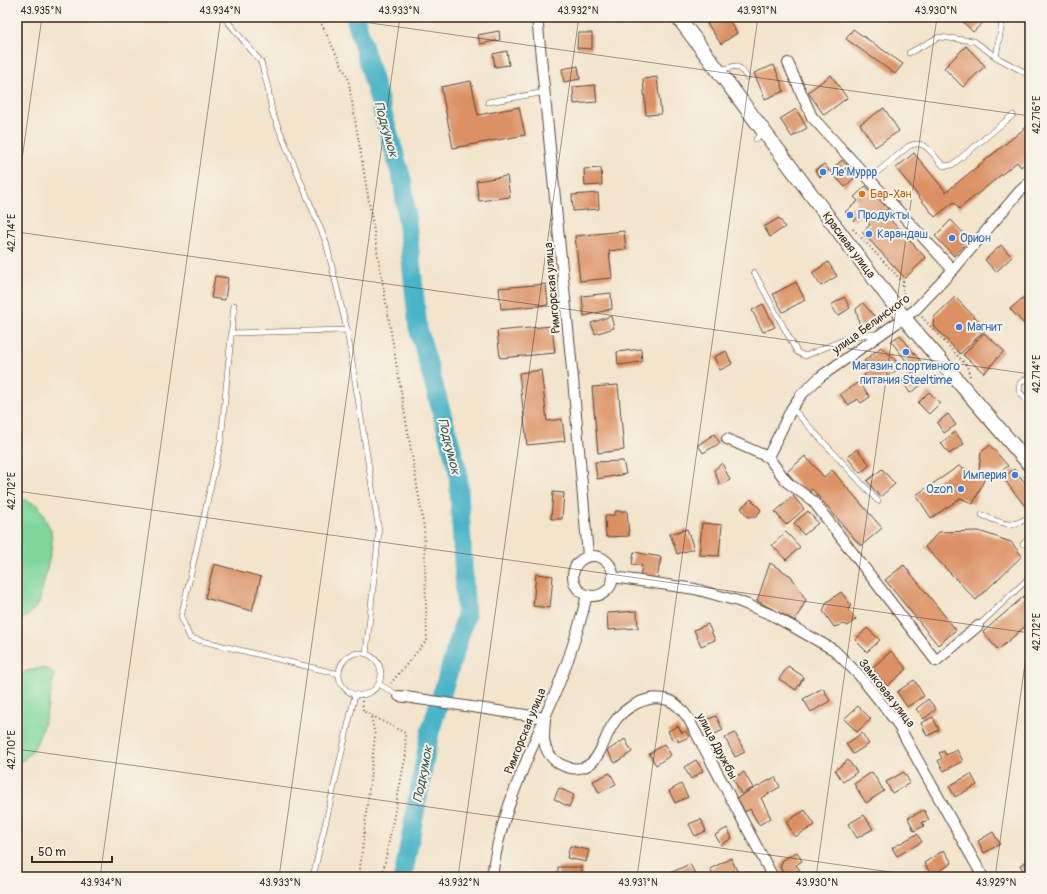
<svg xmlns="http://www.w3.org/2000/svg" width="1047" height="894" viewBox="0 0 1047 894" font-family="Pangolin,sans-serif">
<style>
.green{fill:#80d79c;stroke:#5e805d}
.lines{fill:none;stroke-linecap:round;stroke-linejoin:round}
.river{stroke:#49b3c7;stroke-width:19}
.building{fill:#db9164}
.service-casing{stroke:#574638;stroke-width:6}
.minor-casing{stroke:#574638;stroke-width:12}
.secondary-casing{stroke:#574638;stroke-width:16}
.path{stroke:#574638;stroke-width:2;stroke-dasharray:1 3;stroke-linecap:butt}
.service{stroke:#fff;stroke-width:5}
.minor{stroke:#fff;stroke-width:10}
.secondary{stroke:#fff;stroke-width:14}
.ticks{fill:none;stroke:#3b2a1e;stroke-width:1;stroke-opacity:0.45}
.shop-dot{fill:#3f7fe0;stroke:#f7f3e8;stroke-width:1.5}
.food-dot{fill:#e8710a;stroke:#f7f3e8;stroke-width:1.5}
.labels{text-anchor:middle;stroke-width:4;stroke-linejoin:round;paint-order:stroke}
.shop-label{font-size:12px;fill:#366cbe;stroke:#f7f3e8;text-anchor:start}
.food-label{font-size:12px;fill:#c56008;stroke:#f7f3e8;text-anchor:start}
.street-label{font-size:12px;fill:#3b2a1e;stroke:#f7f3e8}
.water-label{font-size:13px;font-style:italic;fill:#405a59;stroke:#f7f3e8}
.neatline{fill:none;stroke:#3b2a1e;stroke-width:1.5}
.ticks-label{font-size:10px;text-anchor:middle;fill:#3b2a1e}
</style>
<rect width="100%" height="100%" fill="#f7f3e8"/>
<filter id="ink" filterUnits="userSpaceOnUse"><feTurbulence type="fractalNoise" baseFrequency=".025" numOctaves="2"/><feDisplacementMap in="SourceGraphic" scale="8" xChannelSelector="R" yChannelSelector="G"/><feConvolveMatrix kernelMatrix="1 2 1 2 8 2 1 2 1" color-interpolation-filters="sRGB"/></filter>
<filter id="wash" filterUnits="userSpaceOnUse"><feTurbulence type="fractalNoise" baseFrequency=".012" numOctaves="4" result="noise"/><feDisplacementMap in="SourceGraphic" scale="16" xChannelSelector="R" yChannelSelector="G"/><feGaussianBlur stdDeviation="0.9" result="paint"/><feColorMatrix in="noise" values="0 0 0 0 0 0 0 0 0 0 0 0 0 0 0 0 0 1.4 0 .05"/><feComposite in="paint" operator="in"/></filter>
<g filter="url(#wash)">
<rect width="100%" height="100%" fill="#f3e4cc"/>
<path class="green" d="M26 500 39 506 51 531 52 546 39 603 30 614 17 623V501Z
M41 668 50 670 54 675C50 695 42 759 17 762V679L26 671Z"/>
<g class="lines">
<path class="river" d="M355 17 403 183 418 328 458 471 466 616 430 732 403 877"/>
</g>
<g id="blocks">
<path class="building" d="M473 17H489L475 21Z
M703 17H727L737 33 721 44Z
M958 17H989L973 32Z
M853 29 903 64 895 74 846 39Z
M499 31 500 40 480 44 478 35Z
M578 33H592V49L577 48Z
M966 46 985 66 963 87 944 68Z
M507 51 509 65 495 67 493 54Z
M774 65 784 91 765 99 754 73Z
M578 66 580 79 564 82 562 69Z
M831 75 847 98 824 115 808 92Z
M657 77 661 114 646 115 643 79Z
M471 81 478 115 519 107 525 135 453 148 441 87Z
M595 85 597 102 574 104 573 87Z
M884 108 899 131 875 147 860 124Z
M796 109 807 128 792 137 780 119Z
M1030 124V159L1021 167 1017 162 959 209 954 202 935 217 896 168 914 153 946 192Z
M842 160 857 175 845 187 830 171Z
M824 164 829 170 820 177 815 170Z
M601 168 602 185 585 186 584 169Z
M507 176 510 197 479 201 476 181Z
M866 186 888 209 883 212 926 258 905 278 862 232 870 225 861 215 854 221 845 212 858 201 854 197Z
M598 193 599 209 573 211 572 195Z
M779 218 785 227 770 237 764 227Z
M951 220 970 240 954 256 935 236Z
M624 231 626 249 609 251 612 278 580 281 575 236Z
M1001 245 1012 257 996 272 985 260Z
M828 262 837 276 821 286 812 273Z
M215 276 228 278 225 300 211 298Z
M796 282 805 300 783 312 773 294Z
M546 284 548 305 501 309 499 288Z
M611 293 612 309 584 316 582 296Z
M844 297 850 308 838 316 831 305Z
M955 297 986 329 960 354 933 325 934 317Z
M1024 297 1030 304V323L1026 326 1010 309Z
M863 303 878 321 871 327 867 321 860 327 856 309Z
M763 304 775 327 763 332 752 310Z
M611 316 614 328 595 334 591 323Z
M552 326 555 353 500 358 497 331Z
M984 333 1004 351 984 373 963 355Z
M900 335 922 363 913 370 891 341Z
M881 347 896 361 897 370 873 385 864 375 871 368 864 361Z
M641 349 642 362 618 365 617 352Z
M726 351 732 364 720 370 714 357Z
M541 370 547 421 562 419 565 441 527 445 519 373Z
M913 373 921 385 910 393 902 381Z
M859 382 870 397 861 403 858 399 848 405 840 394Z
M618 385 624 450 598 453 592 387Z
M929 392 940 403 929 414 918 403Z
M948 414 956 425 944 433 937 423Z
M955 432 964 444 949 454 941 443Z
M714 434 720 443 703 453 698 445Z
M990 445 1008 466 998 473 979 470 981 452Z
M857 449 870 465 860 473 847 457Z
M805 456 824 477 832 470 882 528 861 546 812 489 806 494 787 472Z
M623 461 626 474 597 479 595 462Z
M722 463 730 480 720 485 714 470Z
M959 466 985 478 973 504 961 498 931 518 916 495Z
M882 469 895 484 880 497 867 481Z
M1014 469 1030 489V508L1028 510 1003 478Z
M553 492 564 493 562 519H551Z
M793 496 804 509 786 525 775 512Z
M751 499 761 510 756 517H748L741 508Z
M616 511H627L629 536 606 537 605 516 614 515Z
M808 511 818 523 804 535 794 523Z
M702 523 722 525 719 556 699 555Z
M687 529 694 549 677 554 670 534Z
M979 531 1011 542 1022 556 976 600 925 547 939 532Z
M786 532 800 547 786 560 772 545Z
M634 552 661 557 657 579 640 576 642 566 632 564Z
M770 563 791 576 806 600 795 621 757 601Z
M214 564 261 577 252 611 205 598Z
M904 565 956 630 938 645 885 580Z
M536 574 553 576 550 608 533 606Z
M1030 591V622L998 650 983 632Z
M841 592 851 605 848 610 856 619 848 626 844 624 834 627 823 611 827 602Z
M637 611 638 628 608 630 607 613Z
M708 624 715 640 701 646 694 630Z
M867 628 880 640 867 652 855 640Z
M891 651 907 669 887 686 872 668Z
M788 666 804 677 796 690 779 679Z
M914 680 924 696 907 707 897 692Z
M823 688 830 701 811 712 803 699Z
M928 699 936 709 924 719 916 709Z
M858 706 871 719 857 732 844 719Z
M716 716 723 730 709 737 702 722Z
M933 717 939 730 927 736 921 723Z
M678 726 682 733 686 731 689 737 678 742V739L673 741 668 731Z
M735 733 745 752 735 757 725 738Z
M862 733 869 744 853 754 846 744Z
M625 739 632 752 615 763 607 751Z
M664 744 671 755 656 765 649 754Z
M957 750 963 761 944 771 938 761 942 758 939 753 944 751 946 755Z
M696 760 703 771 691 779 684 767Z
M848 760 857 772 843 782 835 770Z
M744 772 753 788 741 794 733 778Z
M872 772 884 791 866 803 854 784Z
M904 772 910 783 892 793 886 782Z
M610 773 616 784 599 793 593 781Z
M971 774 977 785 955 797 949 786Z
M775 777 780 787 761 798 771 818 759 825 750 809 745 812 737 798Z
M681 784 688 797 675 803 669 791Z
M559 788 574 795 569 807 554 799Z
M805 810 815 825 795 837 786 822Z
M924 810 929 820 922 822 924 826 914 831 908 818Z
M864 815 873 829 857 838 848 824Z
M701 819 706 831 695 836 689 824Z
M727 828 732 838 721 845 715 835Z
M993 832 1000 844 984 853 978 841Z
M917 834 922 842 897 856 892 848Z
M570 846 589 850 586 862 567 858Z
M944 850 952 863 932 876 924 863Z
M797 852 802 861 796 865 800 870 785 877 780 867 783 860Z
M731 858 738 873 731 877H714L710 869Z
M1030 860V875L1026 877 1020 865Z
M690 864 696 876 672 877 670 873Z
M558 867H582V877H558Z"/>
</g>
</g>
<g filter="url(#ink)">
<use href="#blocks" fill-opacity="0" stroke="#574638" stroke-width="1"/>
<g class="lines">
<defs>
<path id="service" d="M224 17 261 62 268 88 272 112 326 242 347 330 379 531 366 654
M909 53 939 37 974 41 996 57 1024 72 1030 77
M996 57 1003 17
M720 70 735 66 741 69 747 77
M488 102 546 92
M756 139 763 132
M869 179 909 146C927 138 932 156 944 166L952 165 1013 115
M754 272 797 352 805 356 853 336 877 334
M234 305 221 441 181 617 190 638 339 674
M231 333 347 330
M1030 376 1020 383 1019 391 1030 404
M792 408 878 501
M982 515C1002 523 1011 530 1030 516
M1023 544 1030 537
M978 626 1030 577
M1027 641 1030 638
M339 674a21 21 0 1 1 42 0a21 21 0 1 1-42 0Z
M379 684 399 696
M313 877 355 695"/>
<path id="minor" d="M537 17 573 379 588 556
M788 63 812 117 953 270
M727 439 768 457 787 482 813 501 936 661 978 626
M768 457 792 408 801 395 820 377 915 310 953 270 1019 192 1030 182
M573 576a20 20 0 1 1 40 0a20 20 0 1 1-40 0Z
M613 577 695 589 738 601 772 615 834 650 859 675 897 723 983 877
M399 696 545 718
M545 718C545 727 542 740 546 748 553 767 581 777 595 759 603 749 606 735 613 724 623 708 648 693 668 700 677 703 683 711 688 718L773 877
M492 877C498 822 523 769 544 719 562 679 577 638 587 595"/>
<path id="secondary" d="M678 17 904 318 1030 465"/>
</defs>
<use href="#service" class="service-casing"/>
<use href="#minor" class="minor-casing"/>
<use href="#secondary" class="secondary-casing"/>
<path class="path" d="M318 17 348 78 424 527 427 640 391 683
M853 229 903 282 902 291 910 303
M922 317 967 366 970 376
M1024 476 1030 483
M362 701 363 711 405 733 406 754 382 877
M359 877 375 736 371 716"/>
<use href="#service" class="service"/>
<use href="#minor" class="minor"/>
<use href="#secondary" class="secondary"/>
</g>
</g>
<path class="ticks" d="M328 17 1030 116M17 195 42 17M17 232 1030 374M17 491 1030 633M17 749 926 877M100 877 221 17M279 877 400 17M458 877 579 17M637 877 758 17M816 877 937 17M995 877 1030 628"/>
<g class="shop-dot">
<circle cx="823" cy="172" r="4"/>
<circle cx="850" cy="215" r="4"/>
<circle cx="869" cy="234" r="4"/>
<circle cx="952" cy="238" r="4"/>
<circle cx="959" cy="327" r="4"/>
<circle cx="906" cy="352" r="4"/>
<circle cx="1015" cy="475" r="4"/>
<circle cx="961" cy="489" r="4"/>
</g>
<circle class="food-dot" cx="862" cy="194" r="4"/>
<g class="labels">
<g class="shop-label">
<text x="831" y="176">Ле'Муррр</text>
<text x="858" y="219">Продукты</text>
<text x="877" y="238">Карандаш</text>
<text x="960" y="242">Орион</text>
<text x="967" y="331">Магнит</text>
<text x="906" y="370" text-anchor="middle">Магазин спортивного<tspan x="906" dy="14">питания Steeltime</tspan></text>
<text x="1007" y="479" text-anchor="end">Империя</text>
<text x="953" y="493" text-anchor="end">Ozon</text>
</g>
<g class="food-label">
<text x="870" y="198">Бар-Хан</text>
</g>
<g class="street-label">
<text transform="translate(849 245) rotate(53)" y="4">Красивая улица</text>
<text transform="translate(552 288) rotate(-95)" y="4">Римгорская улица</text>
<text transform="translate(871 324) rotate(-36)" y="4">улица Белинского</text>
<text transform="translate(887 693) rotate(52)" y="4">Замковая улица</text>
<text transform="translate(525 731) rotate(-68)" y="4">Римгорская улица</text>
<text transform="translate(717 746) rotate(62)" y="4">улица Дружбы</text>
</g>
<g class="water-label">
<text transform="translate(387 129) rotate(74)" y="5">Подкумок</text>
<text transform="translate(450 446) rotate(76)" y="5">Подкумок</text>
<text transform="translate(422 774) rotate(-79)" y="5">Подкумок</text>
</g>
</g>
<rect width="1047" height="894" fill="none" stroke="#f7f3e8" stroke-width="44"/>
<path d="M32 856v6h80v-6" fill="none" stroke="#3b2a1e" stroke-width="2"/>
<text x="38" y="856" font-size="12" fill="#3b2a1e" stroke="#f7f3e8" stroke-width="3" paint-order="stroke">50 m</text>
<rect x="22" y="22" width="1003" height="850" class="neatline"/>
<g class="ticks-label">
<text x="41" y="14">43.935°N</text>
<text x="220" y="14">43.934°N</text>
<text x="399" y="14">43.933°N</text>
<text x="578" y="14">43.932°N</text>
<text x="757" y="14">43.931°N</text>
<text x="936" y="14">43.930°N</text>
<text transform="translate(1036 115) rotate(-90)" y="4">42.716°E</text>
<text transform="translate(11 233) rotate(-90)" y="4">42.714°E</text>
<text transform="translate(1036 374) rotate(-90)" y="4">42.714°E</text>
<text transform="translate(11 491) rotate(-90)" y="4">42.712°E</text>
<text transform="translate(1036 632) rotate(-90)" y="4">42.712°E</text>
<text transform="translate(11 750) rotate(-90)" y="4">42.710°E</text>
<text x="101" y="886">43.934°N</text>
<text x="280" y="886">43.933°N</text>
<text x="459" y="886">43.932°N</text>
<text x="638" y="886">43.931°N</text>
<text x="817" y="886">43.930°N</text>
<text x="996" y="886">43.929°N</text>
</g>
</svg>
